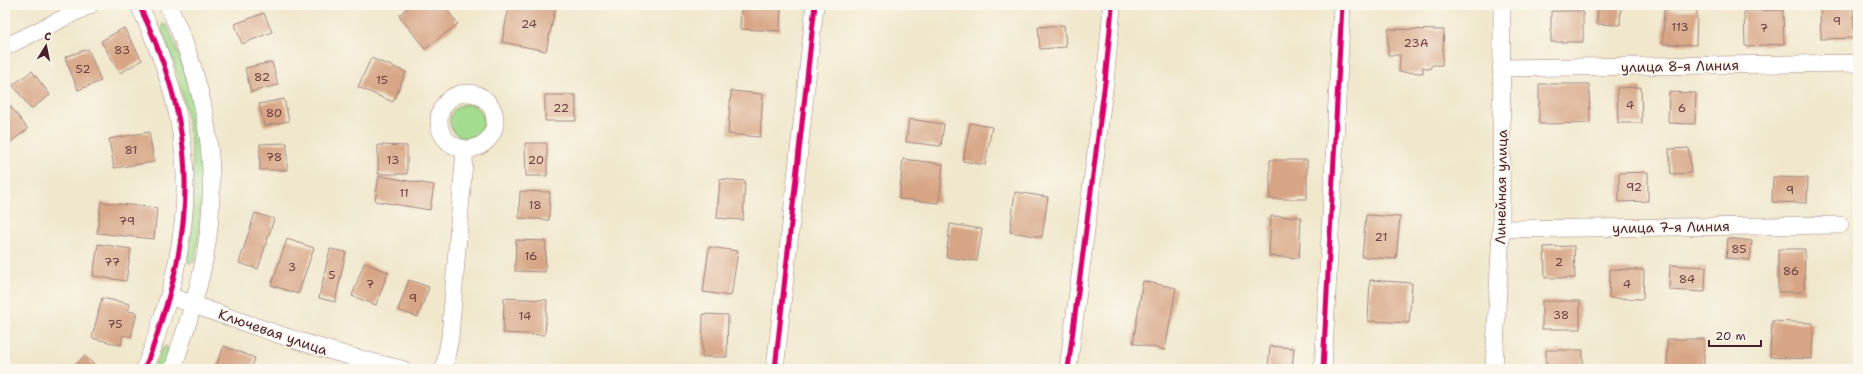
<svg xmlns="http://www.w3.org/2000/svg" width="1863" height="374" viewBox="0 0 1863 374" font-family="'Shantell Sans',sans-serif">
<style>
.green{fill:#a3dc8e;stroke:#767e5c}
.building{fill:#d7a585}
.lines{fill:none;stroke-linecap:round;stroke-linejoin:round}
.minor-casing{stroke:#9d837c;stroke-width:18}
.minor{stroke:#fff;stroke-width:17}
.cycleway-casing{stroke:#fbf7ec;stroke-width:8}
.cycleway{stroke:#d6006c;stroke-width:5}
.labels{text-anchor:middle;stroke-width:3.5;stroke-linejoin:round;paint-order:stroke}
.number-label{font-size:12px;fill:#6d4042}
.street-label{font-size:14px;fill:#4a1f2b;stroke:#fbf7ec}
</style>
<rect width="100%" height="100%" fill="#fbf7ec"/>
<filter id="ink" filterUnits="userSpaceOnUse"><feTurbulence type="fractalNoise" baseFrequency=".025" numOctaves="2"/><feDisplacementMap in="SourceGraphic" scale="8" xChannelSelector="R" yChannelSelector="G"/><feConvolveMatrix kernelMatrix="1 2 1 2 8 2 1 2 1" color-interpolation-filters="sRGB"/></filter>
<filter id="wash" filterUnits="userSpaceOnUse"><feTurbulence type="fractalNoise" baseFrequency=".012" numOctaves="4" result="noise"/><feDisplacementMap in="SourceGraphic" scale="16" xChannelSelector="R" yChannelSelector="G"/><feGaussianBlur stdDeviation="0.9" result="paint"/><feColorMatrix in="noise" values="0 0 0 0 0 0 0 0 0 0 0 0 0 0 0 0 0 1.4 0 .05"/><feComposite in="paint" operator="in"/></filter>
<g filter="url(#wash)">
<rect width="100%" height="100%" fill="#f0e7cc"/>
<path class="green" d="M163 24 168 27C201 107 209 175 195 261L192 263H189L187 259C199 191 194 133 175 66 173 57 158 31 163 24Z
M450 121a17 17 0 1 1 34 0a17 17 0 1 1-34 0Z
M166 346 169 349 164 369H153L161 350Z"/>
<g id="blocks">
<path class="building" d="M411 5H443L458 24 425 49 399 15Z
M509 5H556L546 51 502 42Z
M741 5H781L780 31 740 29Z
M1286 5H1308L1307 7Z
M1598 5H1621L1620 25 1597 24Z
M1820 5H1853L1854 38 1821 39Z
M1664 10H1697L1696 45 1663 44Z
M1783 10 1784 44 1745 46 1744 11Z
M1551 11H1583V42H1551Z
M264 13 272 32 242 44 235 24Z
M1064 25 1066 47 1040 49 1038 27Z
M124 28 142 60 120 73 101 41Z
M1388 29 1444 30 1442 65H1432L1430 69 1423 67V73L1399 72 1400 55H1388Z
M88 49 101 81 78 90 65 57Z
M371 58 406 72 393 102 358 87Z
M272 62 278 85 251 92 245 68Z
M32 71 50 95 31 109 13 85Z
M1539 84H1589L1590 123 1539 124Z
M1641 87 1642 123H1618L1617 88Z
M731 91 763 94 760 137 728 134Z
M1669 92 1696 93 1695 124 1668 123Z
M545 95H576V121H545Z
M5 99 28 129 5 146Z
M284 99 289 121 264 126 259 104Z
M909 119 944 124 941 146 906 142Z
M970 123 992 127 985 165 963 161Z
M149 132 154 162 114 168 109 139Z
M287 143V170H260V144Z
M525 143H547V176H526Z
M378 145 407 146V174H378Z
M1689 148 1691 173 1671 174 1669 149Z
M903 159 943 164 939 203 899 199Z
M1270 160H1307V199H1270Z
M1648 172V201L1619 202V173Z
M379 176 434 185 430 210 375 201Z
M1773 177 1808 178 1807 203 1772 202Z
M720 179 745 181 743 220 717 218Z
M520 191 550 192 549 220 519 218Z
M1015 192 1048 197 1042 237 1010 232Z
M101 202 157 208 154 239 97 233Z
M255 213 274 219 258 269 239 263Z
M1366 215 1400 217 1396 259 1362 257Z
M1271 216 1301 217 1299 258 1269 256Z
M950 224 982 229 977 261 946 257Z
M1728 238 1752 241 1750 260 1726 258Z
M287 239 314 248 298 294 271 285Z
M516 240 546 241 545 272 515 271Z
M98 244 131 249 126 281 93 276Z
M1574 246 1575 278H1545L1544 247Z
M709 247 738 251 731 296 703 292Z
M330 249 346 252 335 302 319 298Z
M1778 249H1805L1804 292H1778Z
M364 263 388 272 376 305 352 296Z
M1670 265 1706 267 1705 292 1669 290Z
M1610 269 1644 270 1643 299 1609 298Z
M409 280 429 287 418 317 398 310Z
M1370 280 1412 283 1409 323 1368 321Z
M1143 281 1176 288 1165 350 1133 343Z
M102 298 130 304 128 311 137 313 131 337 123 335 121 345 92 338Z
M504 298 547 300 545 335 503 333Z
M1542 301H1580V329H1542Z
M703 314 728 315 727 357H702Z
M1772 321 1813 323 1812 359 1770 357Z
M1667 339H1704V369H1667Z
M224 346 255 358 251 369H215Z
M1270 346 1294 348 1292 369H1268Z
M1546 350H1583V369H1546Z
M84 356 100 369H72Z"/>
</g>
</g>
<g filter="url(#ink)">
<use href="#blocks" fill-opacity="0" stroke="#9d837c" stroke-width="1"/>
<g class="lines">
<defs>
<path id="minor" d="M139 5C189 109 199 195 166 306 159 327 154 349 144 369
M168 5C207 86 221 173 204 261 197 298 184 333 173 369
M5 47 90 5
M1501 68 1858 63
M439 121a28 28 0 1 1 56 0a28 28 0 1 1-56 0Z
M1501 229 1840 225
M169 296C246 323 322 352 402 369
M444 369 450 337 465 149
M775 369 815 5
M1068 369 1105 82 1112 8 1110 5
M1323 369 1342 5
M1494 369 1501 229 1502 5"/>
</defs>
<use href="#minor" class="minor-casing"/>
<use href="#minor" class="minor"/>
<defs>
<path id="cycleway" d="M139 5C189 109 199 195 166 306 159 327 154 349 144 369
M775 369 815 5
M1068 369 1105 82 1112 8 1110 5
M1323 369 1342 5"/>
</defs>
<use href="#cycleway" class="cycleway-casing"/>
<use href="#cycleway" class="cycleway"/>
</g>
</g>
<g class="labels">
<g class="number-label">
<text x="1837" y="25">9</text>
<text x="529" y="28">24</text>
<text x="1680" y="31">113</text>
<text x="1764" y="32">7</text>
<text x="1416" y="47">23А</text>
<text x="122" y="54">83</text>
<text x="83" y="73">52</text>
<text x="262" y="81">82</text>
<text x="382" y="84">15</text>
<text x="1630" y="109">4</text>
<text x="561" y="112">22</text>
<text x="1682" y="112">6</text>
<text x="274" y="117">80</text>
<text x="131" y="154">81</text>
<text x="274" y="161">78</text>
<text x="393" y="164">13</text>
<text x="536" y="164">20</text>
<text x="1634" y="191">92</text>
<text x="1790" y="194">9</text>
<text x="404" y="197">11</text>
<text x="535" y="209">18</text>
<text x="127" y="225">79</text>
<text x="1381" y="241">21</text>
<text x="1739" y="253">85</text>
<text x="531" y="260">16</text>
<text x="112" y="266">77</text>
<text x="1559" y="266">2</text>
<text x="292" y="271">3</text>
<text x="1791" y="275">86</text>
<text x="332" y="279">5</text>
<text x="1687" y="283">84</text>
<text x="370" y="288">7</text>
<text x="1627" y="288">4</text>
<text x="413" y="302">9</text>
<text x="1561" y="319">38</text>
<text x="525" y="320">14</text>
<text x="115" y="328">75</text>
</g>
<g class="street-label">
<text transform="translate(1680 66) rotate(-1)" y="5">улица 8-я Линия</text>
<text transform="translate(1501 187) rotate(-89)" y="5">Линейная улица</text>
<text transform="translate(1671 227) rotate(-1)" y="5">улица 7-я Линия</text>
<text transform="translate(273 332) rotate(19)" y="5">Ключевая улица</text>
</g>
</g>
<rect width="1863" height="374" fill="none" stroke="#fbf7ec" stroke-width="20"/>
<g transform="translate(46 46) rotate(10)" stroke="#fbf7ec" stroke-width="3" paint-order="stroke">
<path d="M0-3L7 15L0 10L-7 15Z" fill="#4a1f2b"/>
<text y="-6" font-size="11" font-weight="bold" text-anchor="middle" fill="#4a1f2b">С</text>
</g>
<path d="M1709 340v6h52v-6" fill="none" stroke="#4a1f2b" stroke-width="2"/>
<text x="1715" y="340" font-size="12" fill="#4a1f2b" stroke="#fbf7ec" stroke-width="3" paint-order="stroke">20 m</text>
</svg>
